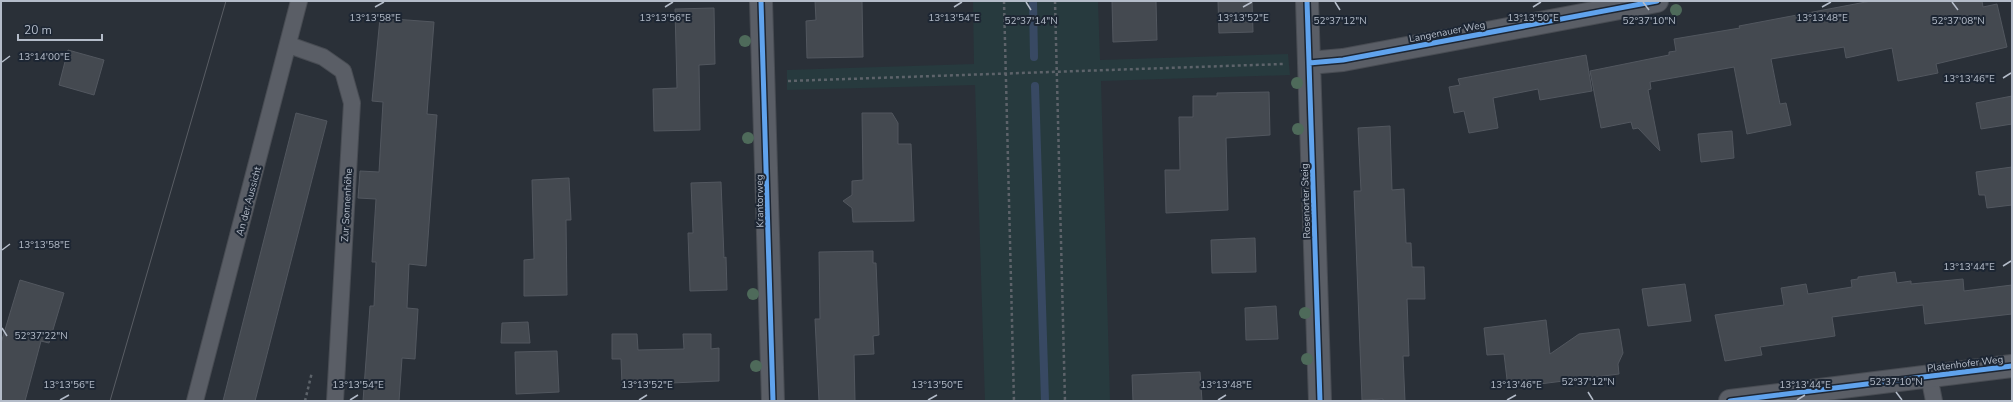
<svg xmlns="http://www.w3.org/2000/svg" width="2013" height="402" viewBox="0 0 2013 402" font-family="'Nunito Sans',sans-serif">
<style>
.green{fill:#273a3e}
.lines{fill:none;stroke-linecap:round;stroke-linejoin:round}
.stream{stroke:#384963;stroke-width:8}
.building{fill:#444950;stroke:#52575f}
.lane-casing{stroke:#484c53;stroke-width:18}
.street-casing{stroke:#484c53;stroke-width:24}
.path{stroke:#5d636a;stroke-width:2.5;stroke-dasharray:3 3;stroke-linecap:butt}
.lane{stroke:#5a5e66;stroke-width:16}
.street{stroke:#5a5e66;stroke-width:22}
.tram{stroke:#595d64;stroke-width:1}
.cycleway-casing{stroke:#1d2633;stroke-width:8}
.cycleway{stroke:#60a3ed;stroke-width:5}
.tree{fill:#4e6a5a}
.ticks{fill:none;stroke:#b4bcc9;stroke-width:1.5}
.labels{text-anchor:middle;stroke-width:4;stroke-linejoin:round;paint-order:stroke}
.street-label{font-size:10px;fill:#b4bcc9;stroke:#1d2633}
.ticks-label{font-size:10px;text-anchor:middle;fill:#b4bcc9;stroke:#1d2633;stroke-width:4;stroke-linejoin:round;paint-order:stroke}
</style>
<rect width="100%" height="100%" fill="#2a3038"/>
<path class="green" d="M973 1H1098L1100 60 1288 54 1290 75 1101 81 1110 401H985L975 85 787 90V70L974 64Z"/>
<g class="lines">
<path class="stream" d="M1033 1 1034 57
M1035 86 1045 401"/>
</g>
<path class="building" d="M815 1H862L863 57 807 58 806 21 816 20Z
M1112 1H1156L1157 40 1113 42Z
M1218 1H1252L1253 32 1219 33Z
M1871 1H1982L1983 7 1997 4 2007 47 1936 64 1938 73 1898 81 1892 48 1846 58 1844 47 1771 59 1780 104 1786 103 1791 125 1747 134 1734 67 1650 82 1651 89 1648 90 1660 151 1638 128 1633 129 1631 122 1601 128 1590 71 1669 55V52L1676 51 1674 39 1740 28 1739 26Z
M714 8 715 64 699 65 700 130 654 131 653 89 677 88 675 9Z
M380 18 434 22 427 114 437 115 426 266 409 264 407 308 418 309 415 359 402 358 399 401H363L370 306H374L376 262H372L376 199 358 198 360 171 379 172 383 102 372 101Z
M68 50 104 60 94 95 59 85Z
M1586 55 1592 91 1540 100 1538 89 1493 98 1498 128 1469 133 1464 111 1454 113 1449 87 1460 85 1458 79Z
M1269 92 1270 135 1226 138 1228 210 1166 213 1165 170H1180L1179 117H1193V96H1217V93Z
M2012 96V124L1981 129 1976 103Z
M296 113 327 121 255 401H223Z
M862 113H892L898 123V144H911L914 221 853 222 852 208 843 201 852 195V181L863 180Z
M1390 126 1392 190 1404 189 1406 243H1411L1412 267H1424L1425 299H1407L1409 356H1403L1405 401H1383V399L1362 400 1354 191H1361L1358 128Z
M1732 131 1734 158 1701 162 1698 134Z
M2012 167V205L1987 208 1985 195H1979L1976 172Z
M569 178 571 220H566L567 295 524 296V260L534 259 532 180Z
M721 182 723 232 724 258 726 257 727 290 690 291 688 233H693L691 183Z
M1255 238 1256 272 1212 273 1211 240Z
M873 251V263H876L879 335 873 336 874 354 854 355 855 401H819L815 319H820L819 252Z
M1895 272 1897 283 1911 281V284L1963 279 1964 291 2012 285V314L1925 324 1923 305 1832 317 1835 336 1760 347 1762 355 1725 361 1715 315 1784 305 1781 288 1806 284 1808 294 1852 287 1851 280 1858 279V277Z
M20 280 64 293 49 343 41 341 25 401H1V343Z
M1685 284 1691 321 1648 326 1642 289Z
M1276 306 1278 339 1246 340 1245 308Z
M1546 320 1550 354 1579 334 1619 329 1623 353 1618 364 1619 374 1508 388 1504 354 1487 355 1484 328Z
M528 322 530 343H501L502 323Z
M612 334H637L638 350 684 349 683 334H711V349L719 348V381L622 385 621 359H612Z
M557 351 559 392 516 394 515 352Z
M1200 372 1202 401H1133L1132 375Z"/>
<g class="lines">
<defs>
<path id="lane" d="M289 45 323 57 343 71 352 103 335 401
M1929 376 1934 401
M195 401 299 1"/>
<path id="street" d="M761 1 773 401
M1307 1 1320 401
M1309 63 1343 60 1657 1
M1730 401 2012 366"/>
</defs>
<use href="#lane" class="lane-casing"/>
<use href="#street" class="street-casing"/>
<path class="path" d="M1004 1 1014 401
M1055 1 1065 401
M788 81 1283 64
M305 401 312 372"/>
<use href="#lane" class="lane"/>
<use href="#street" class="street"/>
<path class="tram" d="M110 401 226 1"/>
<defs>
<path id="cycleway" d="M761 1 773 401
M1307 1 1320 401
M1309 63 1343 60 1657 1
M1730 401 2012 366"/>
</defs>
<use href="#cycleway" class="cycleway-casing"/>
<use href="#cycleway" class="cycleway"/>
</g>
<g class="tree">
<circle cx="1676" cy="10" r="6"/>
<circle cx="745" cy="41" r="6"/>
<circle cx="1297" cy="83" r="6"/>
<circle cx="1298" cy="129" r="6"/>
<circle cx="748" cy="138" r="6"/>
<circle cx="753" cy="294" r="6"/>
<circle cx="1305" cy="313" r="6"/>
<circle cx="1307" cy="359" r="6"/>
<circle cx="756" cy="366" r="6"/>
</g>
<path class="ticks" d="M1026 2 1031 10M1335 2 1340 10M1643 2 1649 10M1952 2 1958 10M375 7 384 2M665 7 673 2M954 7 962 2M1243 7 1252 2M1533 7 1541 2M1822 7 1831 2M2 62 10 56M2003 78 2011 73M2 250 10 244M2003 266 2011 261M2 328 7 336M1588 392 1593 400M1896 392 1902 400M60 400 69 395M350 400 358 395M639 400 647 395M928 400 937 395M1218 400 1226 395M1507 400 1516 395M1797 400 1805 395"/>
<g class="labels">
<g class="street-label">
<text transform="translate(1447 31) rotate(-11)" y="4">Langenauer Weg</text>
<text transform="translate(248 201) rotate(-75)" y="4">An der Aussicht</text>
<text transform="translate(759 201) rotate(-91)" y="4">Krantorweg</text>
<text transform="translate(1305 201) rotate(-92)" y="4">Rosenorter Steig</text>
<text transform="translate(346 205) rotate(-87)" y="4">Zur Sonnenhöhe</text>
<text transform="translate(1965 363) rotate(-7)" y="4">Platenhofer Weg</text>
</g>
</g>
<g class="ticks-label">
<text x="375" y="21">13°13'58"E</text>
<text x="665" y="21">13°13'56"E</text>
<text x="954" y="21">13°13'54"E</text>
<text x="1243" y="21">13°13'52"E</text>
<text x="1533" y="21">13°13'50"E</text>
<text x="1822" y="21">13°13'48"E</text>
<text x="1958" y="24">52°37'08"N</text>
<text x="1031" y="24">52°37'14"N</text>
<text x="1340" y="24">52°37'12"N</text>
<text x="1649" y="24">52°37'10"N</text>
<text x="44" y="60">13°14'00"E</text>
<text x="1969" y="82">13°13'46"E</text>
<text x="44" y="248">13°13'58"E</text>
<text x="1969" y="270">13°13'44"E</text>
<text x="41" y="339">52°37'22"N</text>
<text x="1588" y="385">52°37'12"N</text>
<text x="1896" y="385">52°37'10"N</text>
<text x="69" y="388">13°13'56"E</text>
<text x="358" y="388">13°13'54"E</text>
<text x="647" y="388">13°13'52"E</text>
<text x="937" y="388">13°13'50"E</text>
<text x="1226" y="388">13°13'48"E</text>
<text x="1516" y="388">13°13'46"E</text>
<text x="1805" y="388">13°13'44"E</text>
</g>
<rect width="2013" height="402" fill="none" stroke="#b4bcc9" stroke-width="4"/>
<path d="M18 34v6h84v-6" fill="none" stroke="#b4bcc9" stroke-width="2"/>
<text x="24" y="34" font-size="12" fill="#b4bcc9" stroke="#1d2633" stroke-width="3" paint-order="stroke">20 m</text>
</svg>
